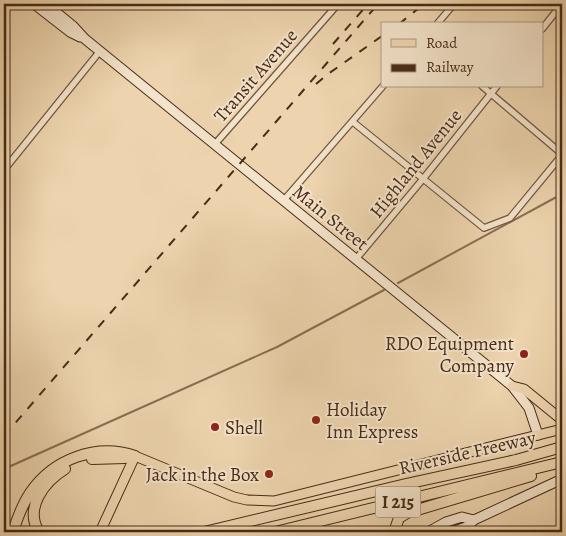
<svg xmlns="http://www.w3.org/2000/svg" width="566" height="536" viewBox="0 0 566 536" font-family="Alegreya,serif">
<style>
.lines{fill:none;stroke-linecap:round;stroke-linejoin:round}
.stream{stroke:#896e53;stroke-width:2}
.street-casing{stroke:#70553e;stroke-width:8}
.secondary-casing{stroke:#472b18;stroke-width:11}
.primary-casing{stroke:#472b18;stroke-width:11}
.highway-casing{stroke:#472b18;stroke-width:12}
.street{stroke:#f3e3ca;stroke-width:5.5}
.secondary{stroke:#f3e3ca;stroke-width:9}
.primary{stroke:#edd4ae;stroke-width:9}
.highway{stroke:#edd4ae;stroke-width:10}
.rail{stroke:#472b18;stroke-width:2;stroke-dasharray:9 9;stroke-linecap:butt}
.poi-dot{fill:#8f2418;stroke:#f3e3ca;stroke-width:2}
.labels{text-anchor:middle;stroke-width:4;stroke-linejoin:round;paint-order:stroke}
.shield{fill:#f3e3ca;stroke:#7b624d;stroke-width:1}
.shield-label{font-size:18px;font-weight:bold;fill:#472b18}
.street-label{font-size:19px;fill:#472b18;stroke:#f3e3ca}
.poi-label{font-size:19px;fill:#472b18;stroke:#f3e3ca;text-anchor:end}
</style>
<rect width="100%" height="100%" fill="#edd4ae"/>
<filter id="stains"><feTurbulence type="fractalNoise" baseFrequency=".004" numOctaves="4"/><feColorMatrix values="0 0 0 0 .2 0 0 0 0 .09 0 0 0 0 .02 0 0 0 .5 -.17"/></filter>
<radialGradient id="worn" r=".72"><stop offset=".6" stop-color="#630" stop-opacity="0"/><stop offset="1" stop-color="#630" stop-opacity=".3"/></radialGradient>
<g class="lines">
<!-- stream -->
<path class="stream" d="M398 283 562 194
M4 469 277 347 384 290"/>
<!-- street casing -->
<g class="street-casing">
<path id="street" d="M437 24 454 4
M542 29 562 4
M482 86 562 154
M353 122 484 228 510 218 562 155
M215 144 338 4
M4 170 100 51
M284 200 383 86
M356 259 423 179 497 86"/>
</g>
<!-- secondary casing -->
<g class="secondary-casing">
<path id="secondary" d="M34 4 70 32 80 37
M46 4 73 26 85 39 512 386 529 408 538 435
M554 4 562 10
M428 532 446 522 462 517 474 520
M452 532 466 527 474 520 562 479"/>
</g>
<!-- primary casing -->
<g class="primary-casing">
<path id="primary" d="M512 386 524 389 562 420
M100 532 135 456 234 497 247 500 274 501 562 429"/>
</g>
<!-- highway casing -->
<g class="highway-casing">
<path id="highway" d="M92 459 125 458
M13 532C17 519 22 505 30 493 53 459 96 443 135 456
M39 532C24 508 44 482 65 469
M170 532H196
M204 532 406 484 516 460 562 447
M275 532 562 462
M394 532 399 518 407 513 531 476"/>
</g>
<!-- street -->
<use href="#street" class="street"/>
<!-- secondary -->
<use href="#secondary" class="secondary"/>
<!-- primary -->
<use href="#primary" class="primary"/>
<!-- highway -->
<use href="#highway" class="highway"/>
<!-- rail -->
<path class="rail" d="M399 24 424 4
M333 44 368 4
M316 84 328 74 382 36
M4 436 378 4"/>
</g>
<!-- markers -->
<g class="poi-dot">
<circle cx="524" cy="354" r="5"/>
<circle cx="316" cy="420" r="5"/>
<circle cx="215" cy="427" r="5"/>
<circle cx="269" cy="474" r="5"/>
</g>
<g class="labels">
<!-- shield labels -->
<rect class="shield" x="375.5" y="486.5" width="45" height="31" rx="4"/>
<g class="shield-label">
<text x="398" y="508">I 215</text>
</g>
<!-- street labels -->
<g class="street-label">
<text transform="translate(255 75) rotate(-49)" y="7">Transit Avenue</text>
<text transform="translate(415 163) rotate(-51)" y="7">Highland Avenue</text>
<text transform="translate(331 217) rotate(39)" y="7">Main Street</text>
<text transform="translate(467 452) rotate(-13)" y="7">Riverside Freeway</text>
</g>
<!-- poi labels -->
<g class="poi-label">
<text x="514" y="350">RDO Equipment<tspan x="514" dy="22">Company</tspan></text>
<text x="326" y="416" text-anchor="start">Holiday<tspan x="326" dy="22">Inn Express</tspan></text>
<text x="225" y="434" text-anchor="start">Shell</text>
<text x="259" y="481">Jack in the Box</text>
</g>
</g>
<!-- margin -->
<rect width="566" height="536" fill="none" stroke="#edd4ae" stroke-width="20"/>
<rect x="5" y="5" width="556" height="526" fill="none" stroke="#472b18" stroke-width="2.5"/>
<rect x="10" y="10" width="546" height="516" fill="none" stroke="#472b18"/>
<!-- legend -->
<rect x="381" y="22" width="162" height="65" fill="#f3e3ca" stroke="#ae9983"/>
<rect x="391" y="39" width="25" height="8" fill="#edd4ae" stroke="#ae9983"/>
<text x="426" y="48" font-size="15" fill="#472b18">Road</text>
<rect x="391" y="64" width="25" height="8" fill="#472b18" stroke="#ae9983"/>
<text x="426" y="72" font-size="15" fill="#472b18">Railway</text>
<rect width="100%" height="100%" filter="url(#stains)"/>
<rect width="100%" height="100%" fill="url(#worn)"/>
</svg>
